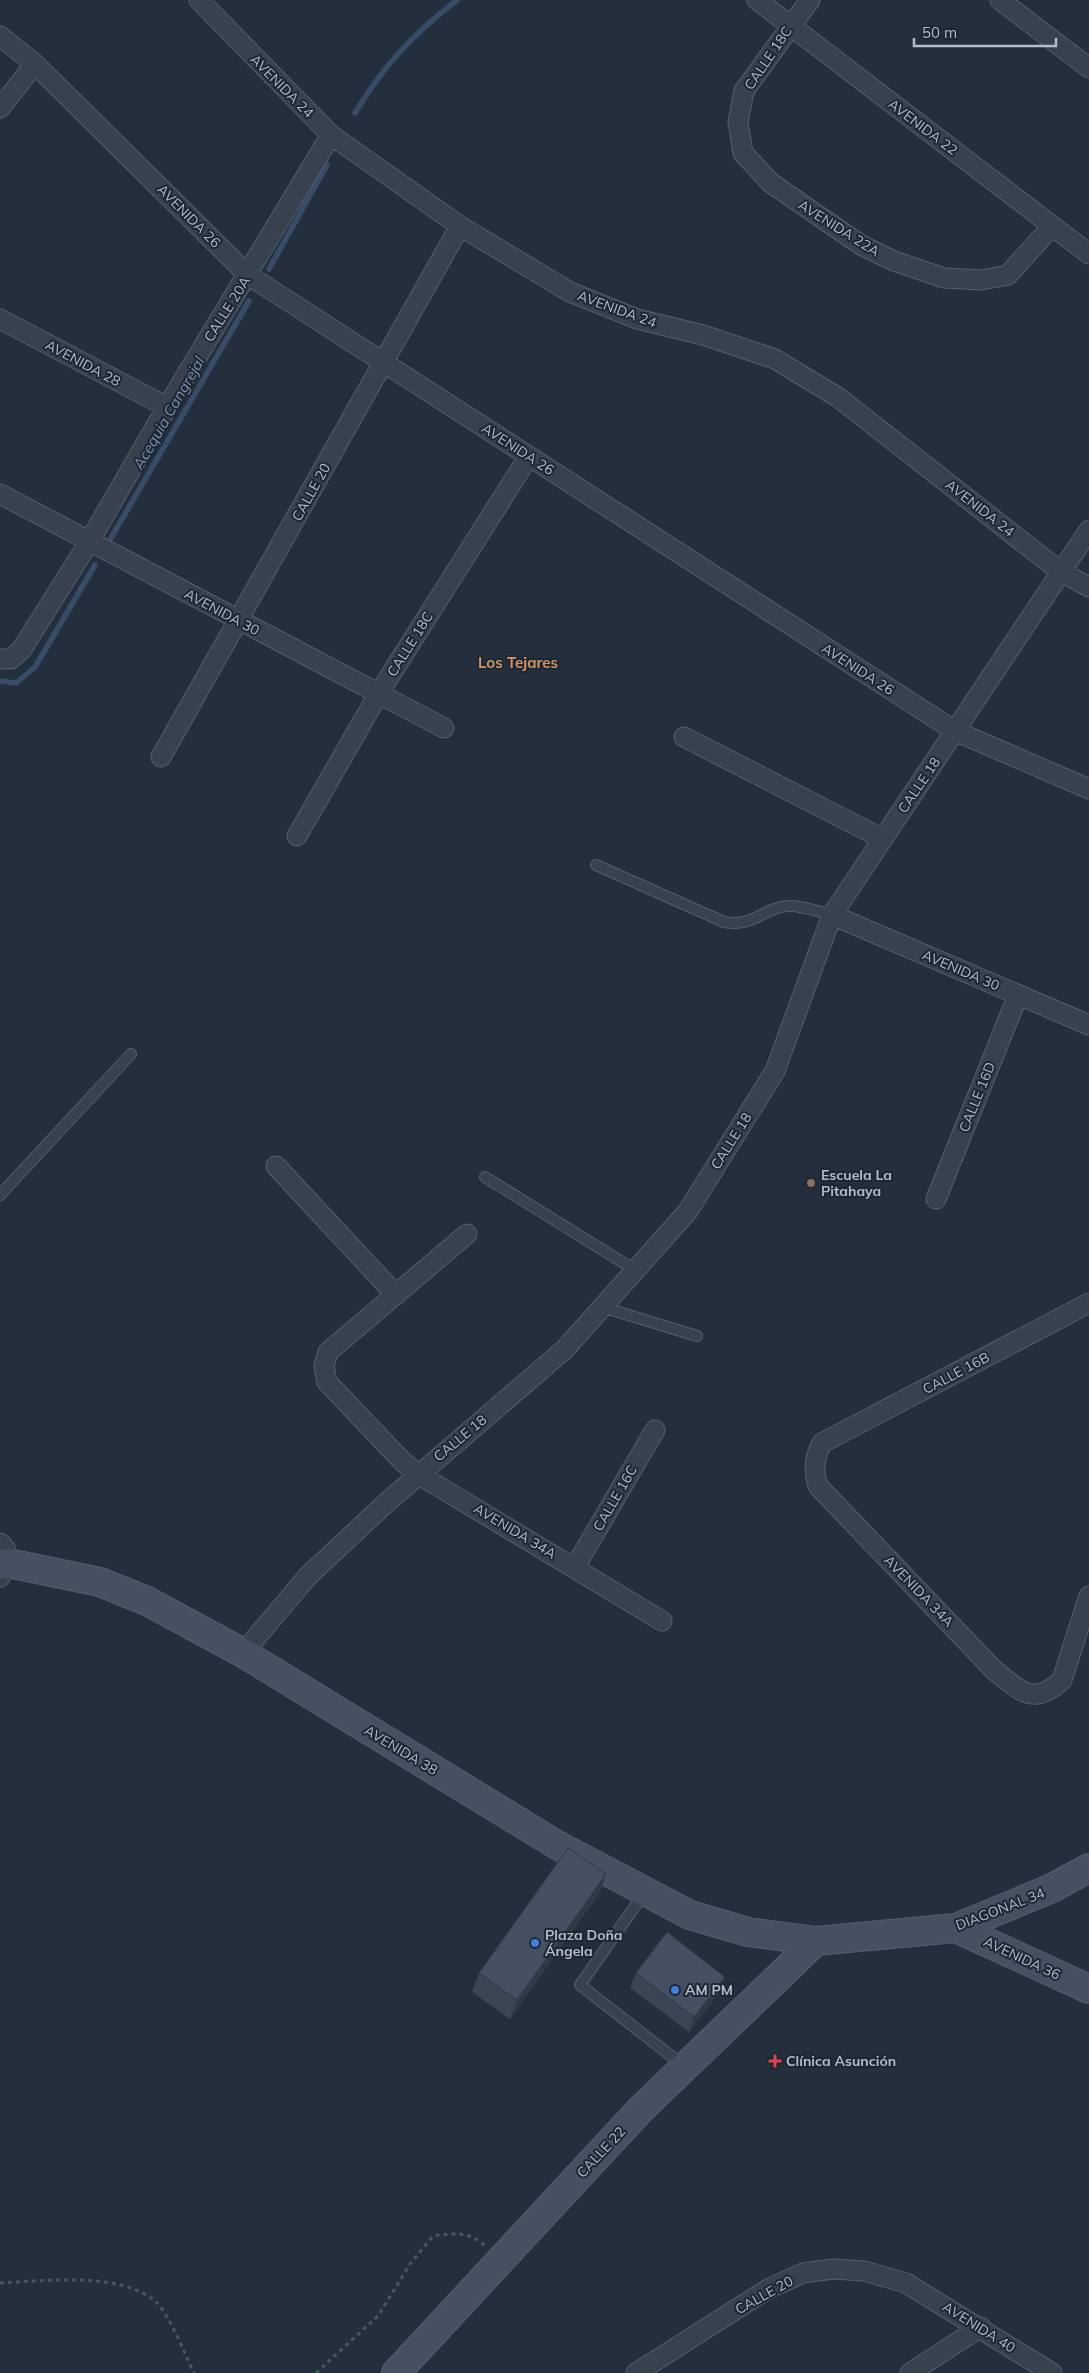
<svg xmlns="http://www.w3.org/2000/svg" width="1089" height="2373" viewBox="0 0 1089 2373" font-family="Mulish,sans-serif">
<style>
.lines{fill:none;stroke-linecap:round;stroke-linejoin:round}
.stream{stroke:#394c67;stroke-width:5.5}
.lane-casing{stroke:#565f6c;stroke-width:12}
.street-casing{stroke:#565f6c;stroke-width:21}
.secondary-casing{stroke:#565f6c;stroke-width:30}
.path{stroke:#44595c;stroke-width:3;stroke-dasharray:4 4;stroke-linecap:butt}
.lane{stroke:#38414e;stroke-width:10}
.street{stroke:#38414e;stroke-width:19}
.secondary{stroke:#465061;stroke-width:28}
.wall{fill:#3b4654}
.shaded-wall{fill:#303945}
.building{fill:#455162;stroke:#303945}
.education-dot{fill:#8d6e63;stroke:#1d2633;stroke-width:2}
.shop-dot{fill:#3f7fe0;stroke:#1d2633;stroke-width:2}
.health-dot{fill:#e0444e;stroke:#1d2633;stroke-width:2}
.labels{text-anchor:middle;stroke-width:4;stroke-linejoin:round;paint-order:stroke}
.street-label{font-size:14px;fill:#b4bcc9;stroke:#1d2633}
.poi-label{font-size:14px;font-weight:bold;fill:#b4bcc9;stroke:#1d2633;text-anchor:start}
.water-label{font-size:15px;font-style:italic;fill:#7c92b1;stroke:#1d2633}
.neighbourhood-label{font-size:15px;font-weight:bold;fill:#d59563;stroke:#1d2633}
</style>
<rect width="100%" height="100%" fill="#242f3e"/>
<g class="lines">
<!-- stream -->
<path class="stream" d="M355 113C384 65 413 34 457 0
M269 269 327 165
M111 538 249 301
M0 681 16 683 35 667 95 565"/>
<!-- lane casing -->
<g class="lane-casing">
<path id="lane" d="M596 865 724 922C754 928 765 906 790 906 804 906 819 912 832 915
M485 1177 635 1270
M0 1195 131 1054
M602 1307 697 1336
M645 1892 580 1985 684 2066"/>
</g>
<!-- street casing -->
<g class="street-casing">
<path id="street" d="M199 0 331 135 460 226 570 292 637 319 703 335 775 359 839 398 1061 572 1089 587
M757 0 1089 254
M810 0 744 91 738 122 743 153 771 183 861 245 894 261 944 278 981 280 1008 275 1052 226
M1000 0 1089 68
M0 36 35 64 248 275 955 731 1089 789
M0 108 35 64
M0 319 167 407
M0 494 444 728
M0 659H11L22 649 89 542 167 407 331 135
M684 737 883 839
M161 757 460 226
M297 836 379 693 529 456
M832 915 1089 1025
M276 1166 396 1295
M936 1199 1018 995
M467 1234 328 1352 324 1366 327 1382 403 1462 418 1474 662 1621
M1089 1303 822 1443C814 1458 813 1471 818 1486L994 1670C1020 1691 1033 1707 1062 1680L1089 1596
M0 1543 5 1548 8 1563 0 1577
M575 1567 655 1430
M243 1653 308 1576 385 1504 565 1349 688 1211 775 1071 832 915 1089 530
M636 2373 768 2289 803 2273 833 2269 864 2271 906 2283 1052 2373
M910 2373 981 2327"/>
</g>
<!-- secondary casing -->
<g class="secondary-casing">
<path id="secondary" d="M0 1564 8 1563 100 1582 147 1601 243 1653 557 1845 690 1915 748 1932 816 1941 956 1928 1052 1888 1089 1868
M956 1928 1089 1989
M396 2373 641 2109 816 1941"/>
</g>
<!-- path -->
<path class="path" d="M0 2283C43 2281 122 2271 156 2302 170 2315 185 2355 194 2373
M316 2373 378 2316 410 2264 433 2236C453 2233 470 2231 485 2246"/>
<!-- lane -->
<use href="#lane" class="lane"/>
<!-- street -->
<use href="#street" class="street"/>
<!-- secondary -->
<use href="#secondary" class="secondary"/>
</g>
<!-- wall -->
<path class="wall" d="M606 1874 599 1894 510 2019 472 1992 479 1973Z
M636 1973 720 1992 689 2032 630 1988Z"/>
<!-- shaded-wall -->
<path class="shaded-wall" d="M606 1874 599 1894 510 2019 517 2000Z
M725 1977 720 1992 689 2032 694 2017Z"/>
<!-- building -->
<path class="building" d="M568 1848 606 1874 517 2000 479 1973Z
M667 1932 725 1977 694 2017 636 1973Z"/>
<!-- markers -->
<circle class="education-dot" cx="811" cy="1183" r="5"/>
<g class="shop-dot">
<circle cx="535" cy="1943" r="5"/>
<circle cx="675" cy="1990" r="5"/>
</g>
<path class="health-dot" d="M772.5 2053.5h5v5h5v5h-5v5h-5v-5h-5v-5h5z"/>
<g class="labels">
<!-- street labels -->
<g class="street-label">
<text transform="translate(768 58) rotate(-56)" y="5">CALLE 18C</text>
<text transform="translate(282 86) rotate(45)" y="5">AVENIDA 24</text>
<text transform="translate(923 127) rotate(37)" y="5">AVENIDA 22</text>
<text transform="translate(189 216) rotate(45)" y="5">AVENIDA 26</text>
<text transform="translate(839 228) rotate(32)" y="5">AVENIDA 22A</text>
<text transform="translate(227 309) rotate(-58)" y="5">CALLE 20A</text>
<text transform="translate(617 309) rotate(20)" y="5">AVENIDA 24</text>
<text transform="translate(83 363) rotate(28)" y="5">AVENIDA 28</text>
<text transform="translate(518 449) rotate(33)" y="5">AVENIDA 26</text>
<text transform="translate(311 492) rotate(-61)" y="5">CALLE 20</text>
<text transform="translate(980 508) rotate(38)" y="5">AVENIDA 24</text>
<text transform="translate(222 612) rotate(28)" y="5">AVENIDA 30</text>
<text transform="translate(410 644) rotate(-58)" y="5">CALLE 18C</text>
<text transform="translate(858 669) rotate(33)" y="5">AVENIDA 26</text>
<text transform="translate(919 785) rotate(-56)" y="5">CALLE 18</text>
<text transform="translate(961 970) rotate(23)" y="5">AVENIDA 30</text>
<text transform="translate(977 1097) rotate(-68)" y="5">CALLE 16D</text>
<text transform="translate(731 1141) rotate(-58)" y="5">CALLE 18</text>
<text transform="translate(956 1373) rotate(-28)" y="5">CALLE 16B</text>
<text transform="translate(460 1438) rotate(-40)" y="5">CALLE 18</text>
<text transform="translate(615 1498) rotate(-60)" y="5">CALLE 16C</text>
<text transform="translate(515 1531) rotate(31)" y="5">AVENIDA 34A</text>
<text transform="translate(919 1591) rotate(46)" y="5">AVENIDA 34A</text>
<text transform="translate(401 1750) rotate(31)" y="5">AVENIDA 38</text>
<text transform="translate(1000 1909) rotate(-21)" y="5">DIAGONAL 34</text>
<text transform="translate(1022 1958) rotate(25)" y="5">AVENIDA 36</text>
<text transform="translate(601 2152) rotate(-47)" y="5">CALLE 22</text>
<text transform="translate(764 2295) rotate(-29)" y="5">CALLE 20</text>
<text transform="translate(979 2327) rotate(32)" y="5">AVENIDA 40</text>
</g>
<!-- poi labels -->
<g class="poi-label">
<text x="821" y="1180">Escuela La<tspan x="821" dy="16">Pitahaya</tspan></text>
<text x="545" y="1940">Plaza Doña<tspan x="545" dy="16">Ángela</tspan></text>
<text x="685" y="1995">AM PM</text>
<text x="786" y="2066">Clínica Asunción</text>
</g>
<!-- water labels -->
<g class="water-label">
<text transform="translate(169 413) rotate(-60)" y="5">Acequia Cangrejal</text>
</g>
<!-- neighbourhood labels -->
<g class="neighbourhood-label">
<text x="518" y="668">Los Tejares</text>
</g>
</g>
<!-- scale -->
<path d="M914 38v8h142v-8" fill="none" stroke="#b4bcc9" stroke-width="2.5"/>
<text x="922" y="38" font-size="15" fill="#b4bcc9" stroke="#1d2633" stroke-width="4" paint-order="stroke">50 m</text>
</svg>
